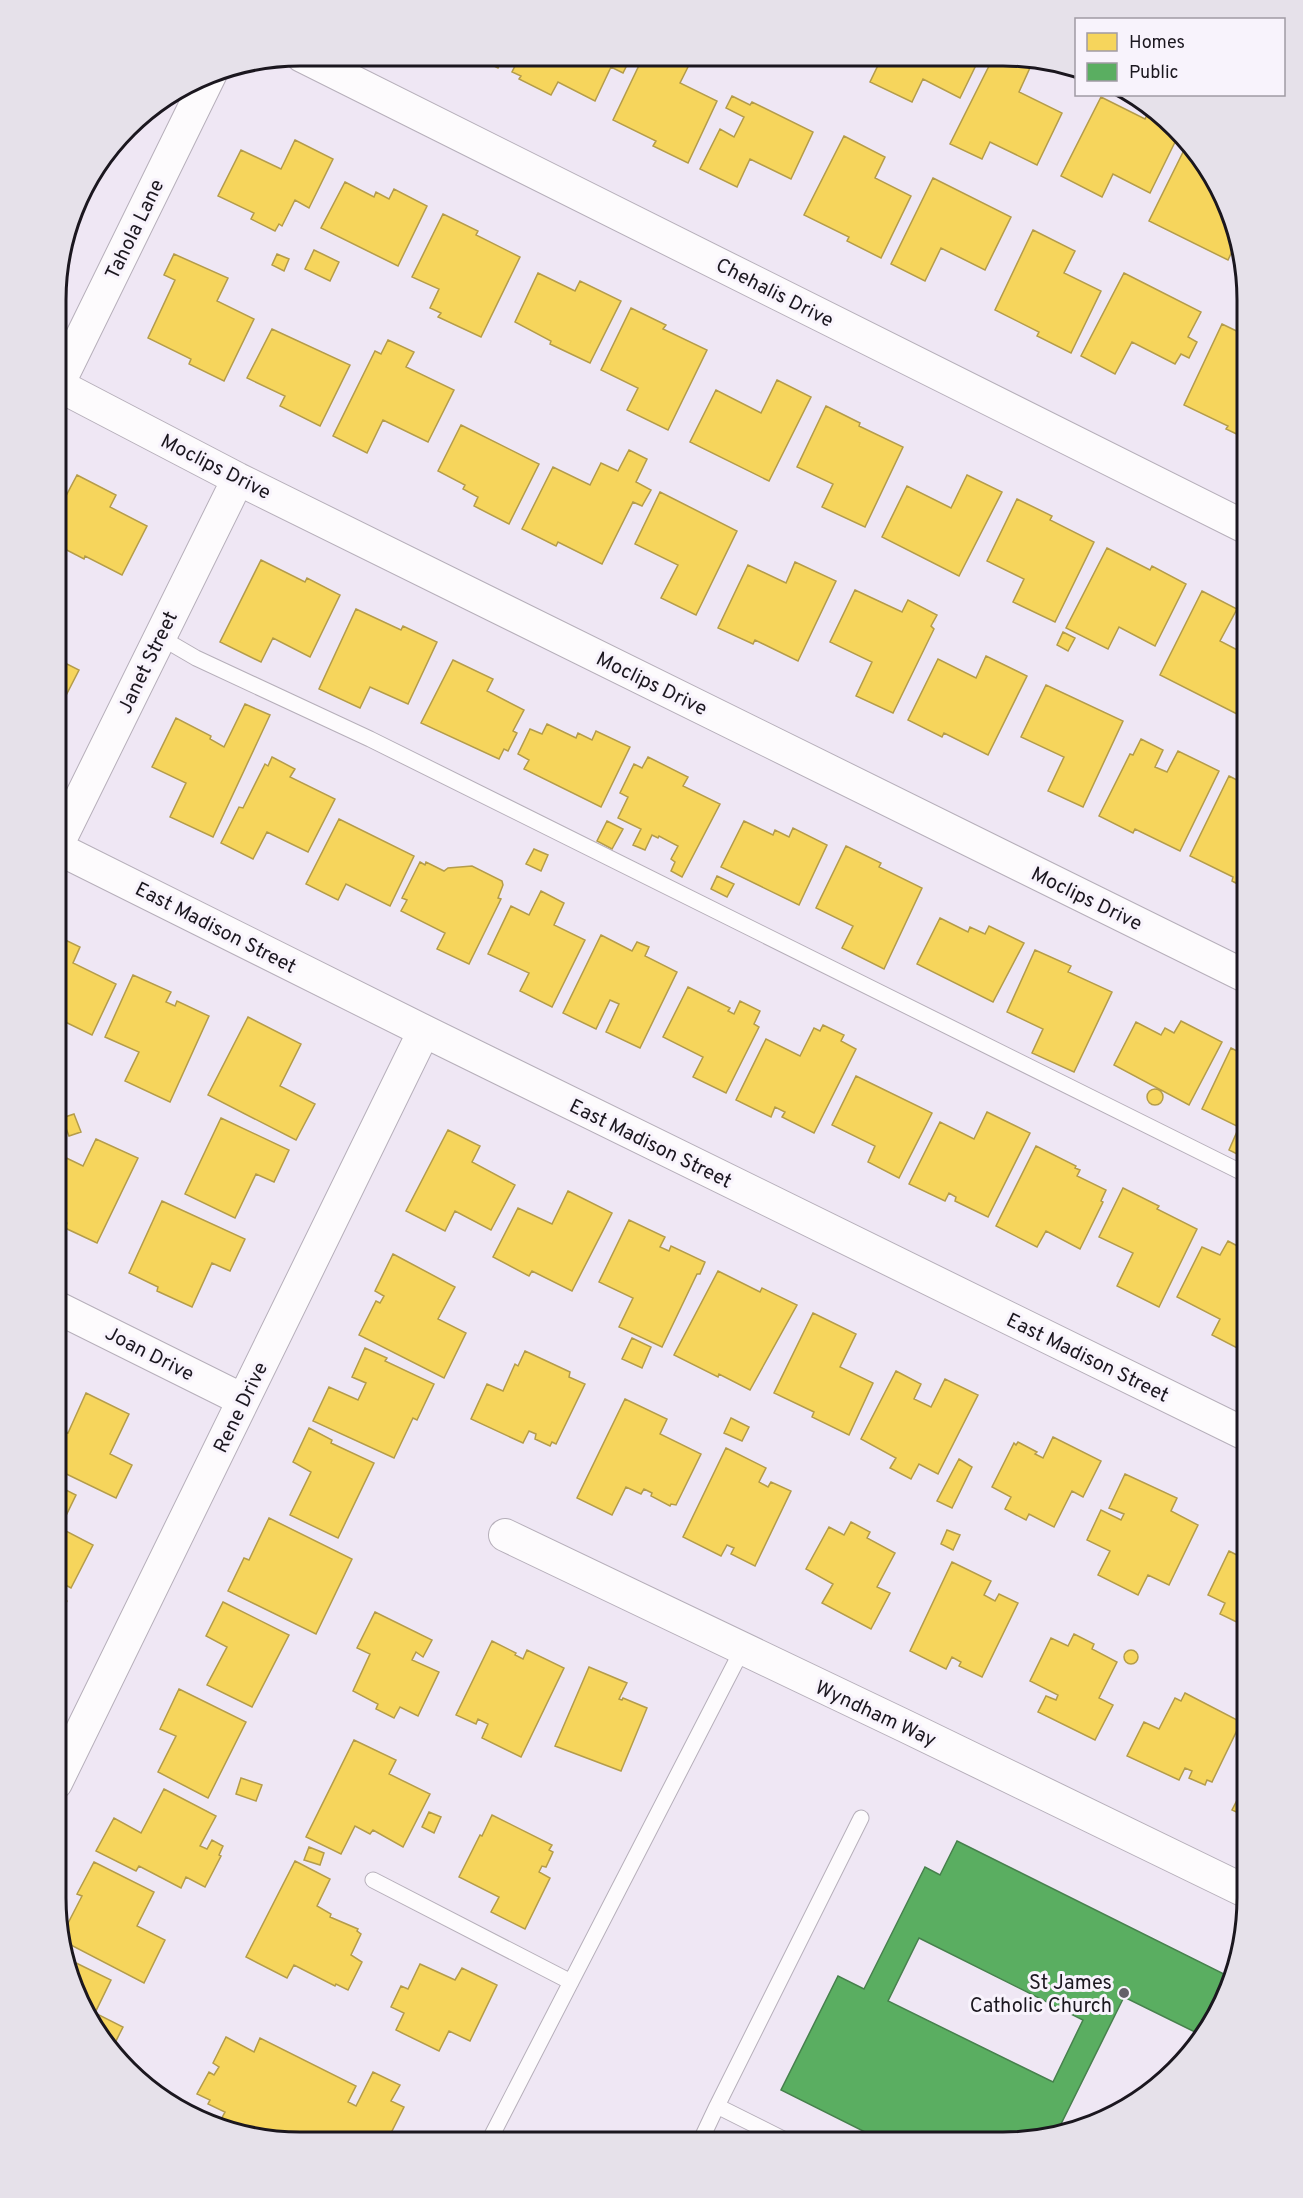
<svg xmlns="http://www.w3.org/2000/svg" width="1303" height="2198" viewBox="0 0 1303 2198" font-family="Overpass,sans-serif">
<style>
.homes{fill:#f6d55c;stroke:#b49c4a;stroke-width:1.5}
.public{fill:#5aae61;stroke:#47814d;stroke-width:1.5;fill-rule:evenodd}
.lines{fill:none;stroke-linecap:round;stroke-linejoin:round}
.service-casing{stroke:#b6afba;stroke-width:17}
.minor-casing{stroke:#b6afba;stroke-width:34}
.service{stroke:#fdfbfd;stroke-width:15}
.minor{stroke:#fdfbfd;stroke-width:32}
.poi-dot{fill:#65606a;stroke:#f8f3fc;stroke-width:2}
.labels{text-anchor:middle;stroke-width:6;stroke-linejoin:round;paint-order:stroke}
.street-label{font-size:20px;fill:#1b171f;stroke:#f8f3fc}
.poi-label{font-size:20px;fill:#1b171f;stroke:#f8f3fc;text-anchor:end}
.rim{fill:none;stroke:#1b171f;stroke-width:3}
</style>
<rect width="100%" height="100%" fill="#efe7f4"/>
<!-- homes -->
<path class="homes" d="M474 56H504L498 68Z
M520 56H624L630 59 623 73 611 67 595 101 558 82 551 95 519 79 521 76 512 72Z
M643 57H681L691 61 680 83 717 101 688 163 653 146 656 141 613 120Z
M882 57H980L960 98 923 79 912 102 870 82Z
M993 58H1031L1034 59 1019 92 1062 113 1037 165 990 142 982 159 950 144Z
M732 96 750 105 752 102 813 132 791 179 750 159 737 187 700 169 720 129 734 137 744 117 726 108Z
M1101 97 1145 119 1147 115 1173 128 1179 134 1150 193 1113 174 1102 197 1061 176Z
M844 136 885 157 875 178 911 196 881 258 847 241 849 237 804 215Z
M295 140 333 159 309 208 295 200 282 226 279 224 275 231 251 219 254 213 218 196 241 150 281 169Z
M1188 142 1197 152 1213 179 1209 186 1220 192 1229 207 1236 243 1228 260 1149 221Z
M933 178 1011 217 985 270 941 248 925 281 891 264Z
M345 182 374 197 376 192 389 199 394 189 427 206 398 266 321 228Z
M443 214 478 231 476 235 520 257 481 337 438 317 441 313 430 308 439 289 412 277Z
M1033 230 1075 251 1064 273 1101 291 1071 353 1037 336 1039 332 995 310Z
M314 250 339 262 330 281 305 269Z
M174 254 228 278 217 301 254 319 224 381 189 364 191 359 148 338 175 280 164 275Z
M277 254 289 259 284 271 272 265Z
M538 273 575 291 580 281 621 301 590 363 550 344 551 341 515 322Z
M1124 273 1201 312 1188 337 1197 342 1189 358 1181 354 1175 364 1132 342 1115 374 1081 356Z
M631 308 666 325 663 329 707 350 668 430 627 410 638 388 601 370Z
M1222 324 1247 336V439L1226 429 1228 426 1184 405Z
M272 329 350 365 320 426 280 406 285 396 247 378Z
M388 340 414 352 406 367 454 390 428 442 383 420 367 453 333 436 375 351 381 354Z
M777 380 811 397 769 481 690 442 716 390 761 413Z
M826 406 860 423 859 426 903 447 865 527 822 507 833 484 797 467Z
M461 425 539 464 509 524 474 506 478 497 463 489 465 485 438 471Z
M629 450 647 459 636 482 651 490 642 506 633 502 602 564 558 542 556 546 522 529 553 467 590 485 601 463 618 471Z
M77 475 116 495 110 507 147 526 122 575 85 556 84 559 57 545V513Z
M967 475 1002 492 959 576 882 537 907 486 951 508Z
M660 492 737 531 696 615 661 598 678 565 635 544Z
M1017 499 1052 516 1050 520 1094 542 1055 622 1013 602 1024 579 987 561Z
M1107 548 1150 570 1152 566 1186 584 1155 646 1119 627 1108 649 1066 628Z
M261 560 305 582 307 578 340 595 310 657 273 638 261 662 220 642Z
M795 562 836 581 798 661 755 640 753 644 718 628 748 565 786 583Z
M855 590 902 612 908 600 937 615 931 626 934 629 893 713 856 696 872 662 830 642Z
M1202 591 1237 609 1220 641 1247 655V713L1242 711 1239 715 1160 675Z
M356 609 401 630 403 626 437 642 408 704 370 687 360 708 319 689Z
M1063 632 1075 638 1068 651 1057 645Z
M986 656 1027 676 988 755 944 733 942 737 908 720 938 659 976 678Z
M57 659 79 670 57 713Z
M453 660 493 679 487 691 524 710 513 731 517 733 508 751 504 749 499 759 421 723Z
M1046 685 1123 721 1083 807 1048 791 1064 757 1021 737Z
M245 704 270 715 213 837 170 817 186 783 152 767 176 718 211 736 210 739 224 747Z
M547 724 576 738 578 733 592 740 596 731 630 747 601 807 524 769 529 760 518 754 530 729 542 734Z
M1141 739 1163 750 1155 767 1167 772 1178 751 1219 771 1180 851 1135 829 1133 833 1099 816 1130 754 1133 755Z
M272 757 295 769 290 777 335 799 308 852 267 832 253 859 221 843 239 807 243 808 265 764 268 766Z
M648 757 688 777 683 786 720 804 682 877 671 871 675 862 671 859 678 846 659 836 658 838 652 835 645 850 633 845 641 829 618 818 628 797 620 793 634 764 642 768Z
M1229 776 1247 785V889L1232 881 1233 877 1190 856Z
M339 819 414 856 390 906 346 884 338 900 306 884Z
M607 821 623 829 612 849 597 841Z
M744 821 773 835 775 830 789 837 793 828 827 845 799 905 721 867Z
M846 846 881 863 879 867 922 888 884 969 842 948 853 926 816 908Z
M534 849 548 855 541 871 526 864Z
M420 862 425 865 426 862 444 871 448 868 472 866 502 881 503 885 498 898 501 899 469 964 437 949 445 933 401 911 407 900 402 898Z
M717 876 734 884 727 897 711 889Z
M541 891 564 903 554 925 585 940 552 1007 520 991 529 973 488 954 511 906 529 915Z
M940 918 968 932 970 927 985 934 989 926 1024 943 993 1002 917 964Z
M601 935 632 951 637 942 649 947 645 956 677 972 640 1048 606 1032 619 1004 610 1000 596 1029 563 1013Z
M57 936 80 947 73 963 116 984 92 1035 57 1018Z
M1035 950 1071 966 1068 972 1112 992 1074 1072 1032 1053 1043 1029 1007 1012Z
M133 975 171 992 166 1002 175 1006 177 1001 209 1016 170 1102 125 1081 139 1052 105 1037Z
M688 987 730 1008 728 1011 734 1014 740 1001 760 1011 754 1024 759 1027 726 1093 693 1077 703 1057 663 1037Z
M248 1017 301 1044 280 1086 315 1104 296 1140 208 1095Z
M1181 1021 1222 1042 1189 1105 1114 1065 1136 1022 1161 1035 1165 1028 1174 1033Z
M823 1025 844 1035 841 1041 856 1049 814 1133 782 1117 785 1112 775 1107 771 1117 736 1100 766 1039 800 1056 814 1028 820 1031Z
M1231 1048 1247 1056V1159L1229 1150 1239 1127 1202 1109Z
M856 1076 932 1113 899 1178 868 1162 875 1146 832 1125Z
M1147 1097a8 8 0 1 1 16 0a8 8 0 1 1-16 0Z
M987 1112 1030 1133 988 1217 955 1201 956 1197 949 1193 945 1201 909 1184 940 1122 974 1139Z
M74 1114 81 1132 69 1136 62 1118Z
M221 1118 289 1150 274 1182 256 1174 235 1218 185 1194Z
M448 1130 480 1146 472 1162 515 1185 491 1230 455 1211 445 1231 406 1211Z
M96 1139 138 1158 97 1243 65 1228 67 1223 59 1219 56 1223V1153L83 1166Z
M1036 1146 1076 1166 1075 1168 1080 1170 1077 1176 1106 1190 1101 1201 1103 1202 1080 1249 1046 1231 1037 1247 996 1226Z
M1123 1188 1159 1206 1157 1209 1197 1229 1159 1307 1117 1286 1133 1253 1099 1237Z
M568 1191 612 1213 572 1291 532 1271 529 1276 493 1257 518 1208 552 1224Z
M162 1201 245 1239 230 1271 212 1263 192 1307 157 1291 158 1287 129 1273Z
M629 1220 665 1237 660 1247 669 1251 671 1246 705 1262 700 1274H697L662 1347 619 1327 633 1298 599 1282Z
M1228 1241 1247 1251V1348L1245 1352 1212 1335 1220 1319 1177 1297 1202 1247 1220 1255Z
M393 1254 455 1287 438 1319 466 1333 444 1378 359 1335 376 1301 380 1303 384 1296 375 1291Z
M718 1271 760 1292 762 1288 797 1305 750 1390 719 1374 718 1377 674 1355Z
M813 1313 856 1334 840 1367 873 1383 849 1435 812 1417 814 1412 774 1393Z
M632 1338 651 1347 642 1368 622 1359Z
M365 1348 387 1358 385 1361 434 1384 417 1420 413 1418 394 1458 313 1421 329 1387 358 1400 366 1383 352 1377Z
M525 1351 570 1372 569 1377 585 1384 556 1444 552 1442 550 1446 535 1439 536 1434 529 1431 523 1443 471 1419 487 1384 503 1391 515 1364 518 1366Z
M896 1371 921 1384 914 1399 931 1407 945 1379 978 1395 938 1474 919 1464 911 1479 890 1468 896 1458 861 1439Z
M86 1393 129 1414 110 1454 132 1465 116 1498 56 1469V1452L66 1432 68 1433Z
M625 1399 667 1419 660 1434 701 1454 676 1505 671 1504 670 1506 651 1496 652 1493 644 1489 641 1494 626 1487 612 1515 577 1498Z
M731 1418 749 1427 742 1441 724 1433Z
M309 1428 332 1440 331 1443 374 1463 338 1538 290 1515 311 1472 293 1462Z
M1053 1437 1101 1461 1083 1497 1072 1491 1054 1527 1029 1514 1026 1520 1005 1509 1011 1497 992 1487 1014 1443 1016 1445 1018 1442 1037 1452 1035 1454 1043 1458Z
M726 1448 766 1468 759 1482 768 1487 771 1482 791 1491 755 1566 731 1554 734 1548 727 1545 721 1556 683 1537Z
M959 1459 972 1467 952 1508 937 1501Z
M1125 1474 1177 1498 1171 1511 1198 1525 1169 1585 1148 1575 1138 1595 1098 1575 1110 1551 1087 1540 1101 1510 1121 1520 1124 1514 1109 1508Z
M56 1485 76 1495 60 1528 93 1545 71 1588 56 1580Z
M269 1518 352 1559 316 1634 228 1591 244 1558 249 1560Z
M851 1522 870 1532 867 1538 895 1553 877 1587 890 1593 871 1629 822 1603 833 1584 806 1569 829 1527 844 1535Z
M947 1530 960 1535 953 1550 941 1544Z
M1229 1551 1247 1560V1627L1220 1614 1225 1603 1208 1595Z
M952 1562 991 1581 984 1595 995 1601 999 1594 1018 1603 982 1677 959 1666 961 1662 952 1657 946 1669 910 1651Z
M56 1595 67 1601 56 1623Z
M223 1602 289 1635 252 1707 207 1685 227 1647 206 1636Z
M375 1612 432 1640 423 1657 416 1652 412 1660 439 1672 418 1716 400 1707 394 1718 376 1709 378 1704 353 1691 370 1654 357 1648Z
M1074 1634 1094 1644 1092 1649 1117 1662 1099 1698 1113 1705 1095 1740 1038 1712 1046 1696 1056 1700 1058 1695 1030 1681 1051 1638 1068 1646Z
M492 1641 516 1653 515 1655 523 1659 527 1650 564 1668 521 1757 482 1738 488 1724 478 1719 476 1724 456 1715Z
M1124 1657a7 7 0 1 1 14 0a7 7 0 1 1-14 0Z
M589 1667 627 1683 619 1699 622 1700 623 1698 647 1708 621 1771 555 1746Z
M179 1689 246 1722 208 1798 158 1772 176 1736 160 1729Z
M1185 1693 1241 1722 1212 1782 1207 1780 1205 1785 1189 1778 1192 1771 1185 1768 1179 1780 1127 1756 1144 1722 1159 1729 1175 1698 1181 1701Z
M354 1740 396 1760 389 1774 430 1794 403 1847 373 1830 370 1834 355 1826 341 1854 306 1837Z
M241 1778 262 1785 256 1801 236 1794Z
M1247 1781V1817L1232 1810Z
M164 1789 216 1816 200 1846 207 1849 212 1840 223 1846 219 1855 221 1856 205 1887 186 1877 181 1888 139 1866 136 1871 96 1851 114 1818 141 1833Z
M429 1812 441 1817 434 1833 422 1827Z
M492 1815 552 1845 549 1850 553 1852 546 1867 542 1866 539 1872 550 1878 525 1929 491 1912 499 1897 459 1877 480 1835 482 1836Z
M309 1847 324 1853 320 1865 304 1860Z
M295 1861 330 1879 317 1906 331 1914 330 1917 358 1929 357 1931 361 1934 351 1955 362 1962 348 1990 336 1984 335 1986 294 1965 287 1978 246 1957Z
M94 1862 154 1892 137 1926 165 1940 144 1983 65 1942 68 1936 63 1933 82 1896 77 1894Z
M68 1959 111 1980 95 2013 123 2027 111 2051 106 2046 74 1991Z
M420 1964 455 1980 462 1968 497 1985 470 2041 449 2031 439 2051 396 2030 404 2013 391 2007 401 1986 408 1989Z
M226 2037 254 2052 260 2038 356 2086 348 2102 356 2106 373 2072 400 2085 391 2101 404 2107 387 2141 269 2140 218 2125 225 2112 208 2104 210 2100 197 2094 209 2072 214 2075 219 2067 213 2063Z"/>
<!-- public -->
<path class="public" d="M957 1841 1228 1976 1199 2034 1124 1997 1057 2132 1003 2142H885L781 2090 838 1976 864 1989 925 1867 940 1875ZM919 1938 1083 2020 1053 2082 888 2001Z"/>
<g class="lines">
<!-- service casing -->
<g class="service-casing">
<path id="service" d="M160 637 196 658 370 739 1247 1175
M373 1880 571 1982
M489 2141 742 1650
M700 2142 717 2106
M789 2142 717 2106 861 1818"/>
</g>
<!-- minor casing -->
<g class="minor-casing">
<path id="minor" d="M302 56 1247 528
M211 73 58 385 238 479 1247 977
M57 846 238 479
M57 848 424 1031 1247 1435
M56 1307 243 1400
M505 1535 905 1726 1247 1892
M56 1783 424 1031"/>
</g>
<!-- service -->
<use href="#service" class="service"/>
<!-- minor -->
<use href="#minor" class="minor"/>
</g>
<!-- markers -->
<circle class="poi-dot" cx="1124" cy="1993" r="6"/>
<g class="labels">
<!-- street labels -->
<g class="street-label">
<text transform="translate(134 229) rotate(-64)" y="7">Tahola Lane</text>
<text transform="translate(775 292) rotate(27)" y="7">Chehalis Drive</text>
<text transform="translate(216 466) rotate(27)" y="7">Moclips Drive</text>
<text transform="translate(147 662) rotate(-64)" y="7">Janet Street</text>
<text transform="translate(652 683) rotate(26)" y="7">Moclips Drive</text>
<text transform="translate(1087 898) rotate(26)" y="7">Moclips Drive</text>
<text transform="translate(216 927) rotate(27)" y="7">East Madison Street</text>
<text transform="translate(651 1143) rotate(26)" y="7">East Madison Street</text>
<text transform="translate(150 1353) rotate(27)" y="7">Joan Drive</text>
<text transform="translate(1088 1357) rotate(26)" y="7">East Madison Street</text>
<text transform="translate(240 1407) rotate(-64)" y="7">Rene Drive</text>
<text transform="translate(876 1713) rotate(25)" y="7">Wyndham Way</text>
</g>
<!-- poi labels -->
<g class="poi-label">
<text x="1112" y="1989">St James<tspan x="1112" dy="23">Catholic Church</tspan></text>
</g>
</g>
<!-- crop -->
<path d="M0 0H1303V2198H0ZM300 66H1003A234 234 0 0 1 1237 300V1898A234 234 0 0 1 1003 2132H300A234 234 0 0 1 66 1898V300A234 234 0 0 1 300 66Z" fill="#e6e1ea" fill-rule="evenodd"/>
<path class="rim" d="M300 66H1003A234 234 0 0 1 1237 300V1898A234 234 0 0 1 1003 2132H300A234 234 0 0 1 66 1898V300A234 234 0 0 1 300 66Z"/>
<!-- legend -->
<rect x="1075" y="18" width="210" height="78" fill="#f8f3fc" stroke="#a09ba4" stroke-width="1.5"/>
<rect x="1087" y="33" width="30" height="18" fill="#f6d55c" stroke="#a09ba4" stroke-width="1.5"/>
<text x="1129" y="48" font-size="18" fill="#1b171f">Homes</text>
<rect x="1087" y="63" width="30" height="18" fill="#5aae61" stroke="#a09ba4" stroke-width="1.5"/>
<text x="1129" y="78" font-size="18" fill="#1b171f">Public</text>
</svg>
